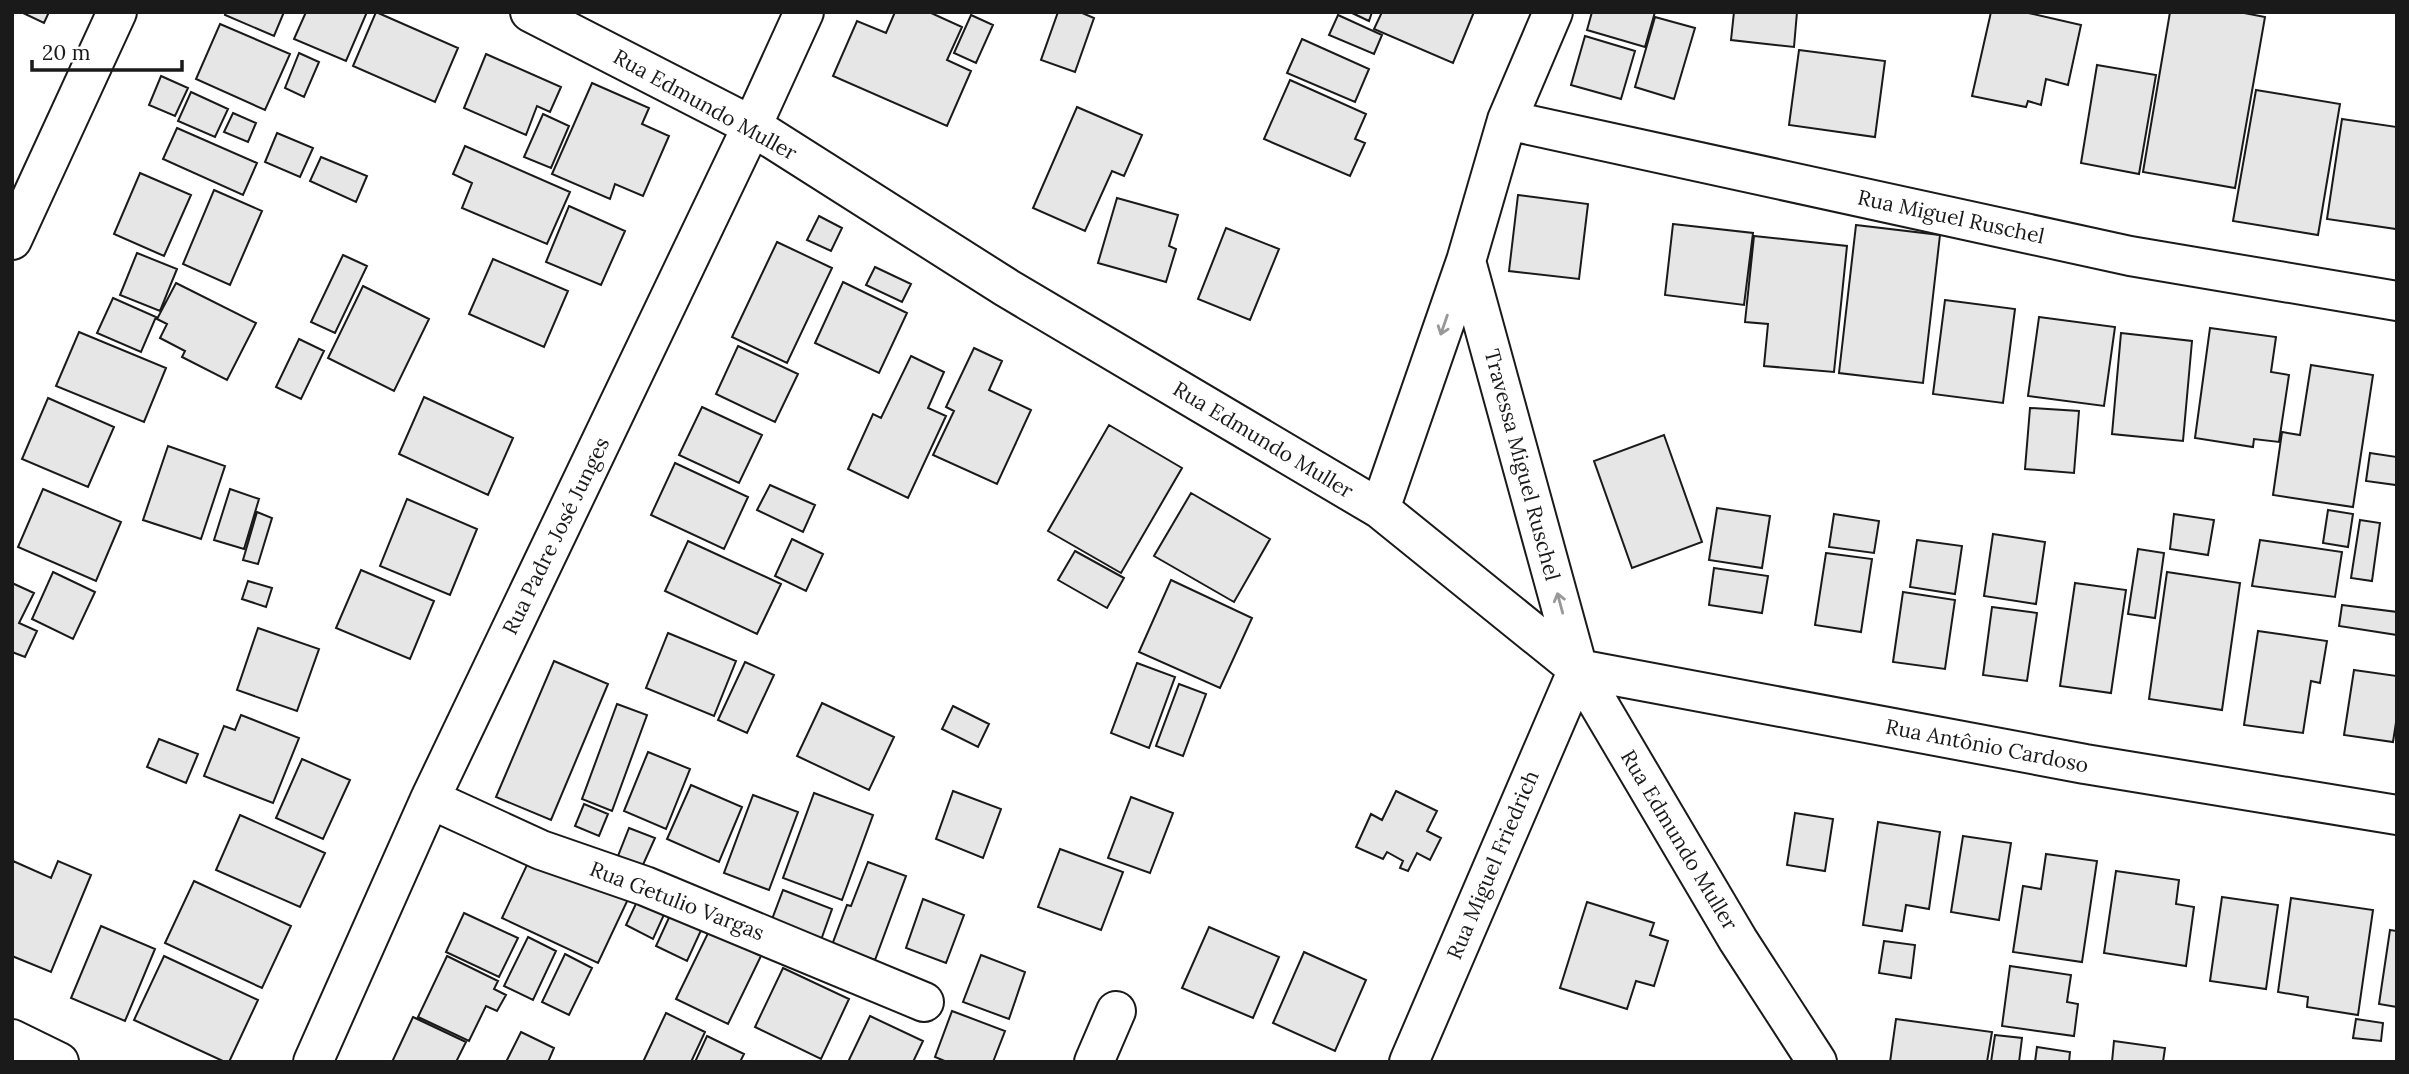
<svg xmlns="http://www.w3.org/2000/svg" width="2409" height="1074" viewBox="0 0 2409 1074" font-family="Lora,serif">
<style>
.building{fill:#e6e6e6;stroke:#1a1a1a;stroke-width:2}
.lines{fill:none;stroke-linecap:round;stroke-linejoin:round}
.minor-casing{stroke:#1a1a1a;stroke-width:42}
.minor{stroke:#fff;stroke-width:38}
.oneway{stroke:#989898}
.labels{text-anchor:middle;stroke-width:5;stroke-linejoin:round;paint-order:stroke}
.street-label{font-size:21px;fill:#1a1a1a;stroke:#fff}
</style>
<rect width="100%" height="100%" fill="#fff"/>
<!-- building -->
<path class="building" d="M21 12H49L44 23Z
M226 12H284L274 36 225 15Z
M306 12H367L346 61 294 39Z
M376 12 458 48 435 102 353 66Z
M895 12H929L962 27 947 60 971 71 947 126 833 76 857 21 886 33Z
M1058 12H1080L1094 18 1075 72 1041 60Z
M1350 12H1372L1369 21Z
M1382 12H1474L1453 63 1374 29Z
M1592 12H1655L1645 47 1587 30Z
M1734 12H1797L1794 47 1731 40Z
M1991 12H2024L2081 25 2068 85 2046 79 2041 105 2028 101 2026 107 1972 96Z
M2170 12H2239L2265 17 2235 188 2143 172Z
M971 15 993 25 976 63 954 53Z
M1338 15 1382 35 1374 54 1329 35Z
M1655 17 1695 28 1674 99 1635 87Z
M220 24 290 54 265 110 196 79Z
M1585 36 1635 51 1621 99 1571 85Z
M1302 39 1369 69 1355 102 1287 73Z
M1799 50 1885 61 1875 137 1789 125Z
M299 53 319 62 304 97 285 88Z
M486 54 561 87 550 112 537 106 526 135 464 108Z
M2097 65 2156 75 2139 174 2081 163Z
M161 76 188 88 175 116 149 105Z
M1290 80 1366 114 1355 139 1365 143 1350 176 1264 139Z
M592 83 649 108 642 124 669 136 643 196 615 184 610 199 552 174Z
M2256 90 2340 104 2318 235 2233 221Z
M191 92 228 109 215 137 178 121Z
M1077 107 1142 135 1124 176 1112 171 1085 231 1033 208Z
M233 113 256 123 248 142 224 132Z
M543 114 569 126 551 168 524 157Z
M2342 119 2397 127 2396 229 2327 219Z
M177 128 257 163 243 195 163 159Z
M277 133 313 148 300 177 265 162Z
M465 146 570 192 547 244 462 208 472 183 453 174Z
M321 157 367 176 356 202 310 181Z
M140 173 191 195 164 256 114 234Z
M214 190 262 211 230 285 183 264Z
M1518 195 1588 204 1579 279 1509 271Z
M1117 198 1178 215 1169 246 1176 249 1166 282 1098 263Z
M569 206 625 231 601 285 546 262Z
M819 216 842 228 831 251 807 240Z
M1673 224 1753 233 1744 305 1665 295Z
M1856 225 1940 235 1923 383 1839 373Z
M1226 228 1279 249 1250 320 1198 299Z
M1754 236 1847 246 1834 372 1764 366 1768 324 1745 322Z
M777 242 832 268 787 363 732 337Z
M137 253 177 269 160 311 120 295Z
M343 255 367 266 335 333 311 322Z
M493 259 568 291 544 347 469 314Z
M875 267 911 284 902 302 866 285Z
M843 282 907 313 879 373 815 343Z
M176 283 256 323 227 380 182 357 185 351 160 338 167 324 157 319Z
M363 286 429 319 394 391 328 358Z
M113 298 156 317 141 352 97 333Z
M1945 300 2015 309 2003 403 1933 394Z
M2039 317 2115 327 2104 406 2028 396Z
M2210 328 2276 337 2271 372 2289 375 2279 442 2254 439 2253 447 2195 438Z
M79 332 166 368 144 422 56 386Z
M2121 333 2192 341 2183 441 2112 434Z
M299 339 324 351 301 399 276 387Z
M738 346 798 374 775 422 716 394Z
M974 348 1002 361 989 390 1031 410 997 484 933 455 954 411 946 407Z
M911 356 944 372 928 408 946 416 908 498 848 469 873 414 881 418Z
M2311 365 2373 375 2353 507 2273 495 2282 432 2300 435Z
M424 397 513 438 488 495 399 454Z
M48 398 114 427 88 487 22 459Z
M702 407 762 435 739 483 679 455Z
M2030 408 2079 411 2074 473 2025 469Z
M1109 425 1182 468 1121 573 1048 531Z
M1664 435 1702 542 1632 568 1594 461Z
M168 446 225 466 201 539 143 520Z
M2370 453 2397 457 2396 485 2366 481Z
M675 463 748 497 724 549 651 515Z
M770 485 815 505 803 532 757 510Z
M43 489 121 522 96 581 18 547Z
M230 489 259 499 244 549 214 540Z
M1191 493 1270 539 1234 602 1154 556Z
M407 499 477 529 450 595 380 566Z
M1717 508 1770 516 1762 568 1709 560Z
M2328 510 2353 514 2348 547 2323 543Z
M257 512 272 518 258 564 243 560Z
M1834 514 1879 521 1874 553 1829 547Z
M2174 514 2214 520 2208 555 2170 549Z
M2360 520 2380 523 2372 581 2351 578Z
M1993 534 2045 542 2036 604 1984 596Z
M792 539 823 554 806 591 775 576Z
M1917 540 1962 546 1955 594 1910 587Z
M2260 540 2342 552 2335 597 2252 586Z
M688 541 781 584 757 634 665 591Z
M2138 549 2164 553 2155 618 2128 614Z
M1075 551 1124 578 1107 608 1058 580Z
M1826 553 1872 559 1861 632 1815 625Z
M1714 568 1768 576 1762 613 1709 605Z
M361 570 434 601 410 659 336 628Z
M53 572 95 592 73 639 32 619Z
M2167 572 2240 583 2222 710 2149 699Z
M1171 580 1252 618 1220 688 1139 652Z
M248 581 272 588 266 607 242 599Z
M12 583 34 593 19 623 37 631 25 657 12 652Z
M2075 583 2126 590 2111 693 2060 686Z
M1903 592 1955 600 1945 669 1893 662Z
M2342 605 2397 612V635L2339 626Z
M1992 607 2037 613 2027 681 1983 675Z
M258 628 319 649 297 711 237 690Z
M2258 631 2327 641 2320 683 2311 681 2303 733 2244 725Z
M668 633 736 661 714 716 646 688Z
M554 661 608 684 551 820 496 797Z
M745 662 774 675 747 733 718 720Z
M1137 663 1175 677 1149 748 1111 733Z
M2354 670 2397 676V716L2393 742 2344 735Z
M1179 684 1206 694 1183 756 1156 746Z
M822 703 894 737 869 790 797 756Z
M617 704 647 715 612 811 582 799Z
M953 706 989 724 978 747 942 729Z
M241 715 299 738 273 803 204 776 224 726 235 730Z
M159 739 198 754 186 783 147 767Z
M648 752 690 769 666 829 624 811Z
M302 759 350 780 323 839 276 818Z
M691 785 742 807 719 862 667 839Z
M953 791 1001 809 983 858 936 839Z
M1396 791 1437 811 1427 831 1441 838 1430 860 1417 853 1408 871 1400 868 1403 861 1387 852 1383 859 1356 847 1371 814 1382 820Z
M814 793 873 815 842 900 783 878Z
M753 795 798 812 769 890 724 873Z
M1131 797 1173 813 1150 873 1108 858Z
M584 804 608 814 599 836 575 826Z
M1795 813 1833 819 1825 871 1787 865Z
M240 815 325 853 300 907 216 870Z
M1878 822 1940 832 1929 909 1906 905 1902 931 1863 925Z
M629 828 655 838 642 867 618 856Z
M1963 836 2011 843 1999 920 1951 912Z
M1060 849 1123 872 1101 930 1038 907Z
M534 850 630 895 598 963 502 918Z
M2046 854 2097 861 2082 962 2013 952 2023 886 2041 889Z
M13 861 51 878 58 861 91 875 51 972 12 956Z
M868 862 906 876 875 960 832 945 847 905 851 906Z
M2116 871 2179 880 2176 904 2194 907 2186 966 2104 953Z
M194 881 291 926 262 988 165 943Z
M783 890 832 909 821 940 771 922Z
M640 895 667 908 653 939 626 925Z
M2222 897 2278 905 2266 989 2210 981Z
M2291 898 2373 910 2358 1015 2307 1007 2308 997 2278 992Z
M923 899 964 915 946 963 906 948Z
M1587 902 1654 923 1650 935 1668 941 1654 986 1636 981 1627 1009 1560 988Z
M672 911 703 926 687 961 656 946Z
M464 913 518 938 499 977 446 952Z
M101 926 155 949 125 1021 71 998Z
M1209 927 1279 957 1253 1018 1182 988Z
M2390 930 2397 931V1007L2379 1004Z
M709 931 761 956 728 1024 676 999Z
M528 937 556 951 533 1000 504 986Z
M1884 941 1915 945 1911 978 1879 973Z
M1304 952 1366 980 1335 1051 1273 1023Z
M565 954 592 968 569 1015 542 1002Z
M981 955 1025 972 1009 1019 963 1002Z
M164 956 258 1000 229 1062H225L134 1020Z
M447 956 498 981 494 989 506 995 497 1011 486 1006 469 1041 418 1017Z
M2010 966 2071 975 2067 1002 2078 1004 2074 1036 2002 1026Z
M783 968 849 999 821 1059 755 1027Z
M952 1011 1005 1031 993 1062H947L935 1057Z
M666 1013 705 1032 691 1062H643Z
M870 1016 923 1041 913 1062H848Z
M413 1017 466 1042 456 1062H392Z
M1896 1019 1992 1032 1987 1062H1890Z
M2356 1019 2383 1023 2381 1041 2353 1038Z
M521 1032 554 1048 548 1062H506Z
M1995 1035 2022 1038 2019 1062H1991Z
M707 1036 744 1054 740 1062H695Z
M2114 1041 2165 1048 2163 1062H2112Z
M2037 1047 2070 1052 2069 1062H2035Z"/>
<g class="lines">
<!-- minor casing -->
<g class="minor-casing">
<path id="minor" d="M530 12 752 126 1007 288 1380 509 1578 669 1738 940 1817 1062
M1507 120 2130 256 2397 301
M12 240 117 12
M1466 261 1578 669
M1380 509 1466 261 1507 120 1553 12
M1578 669 2085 764 2397 815
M430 799 541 850 645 886 924 1002
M12 1039 59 1062
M313 1062 430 799 752 126 804 12
M1094 1062 1116 1011
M1409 1062 1578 669"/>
</g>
<!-- minor -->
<use href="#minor" class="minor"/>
</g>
<!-- one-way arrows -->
<defs><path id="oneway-shaft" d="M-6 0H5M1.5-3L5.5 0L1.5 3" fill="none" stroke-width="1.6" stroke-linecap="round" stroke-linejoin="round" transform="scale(1.75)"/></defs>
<g class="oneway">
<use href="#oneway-shaft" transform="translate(1444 325) rotate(109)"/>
<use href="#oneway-shaft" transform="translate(1560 603) rotate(-105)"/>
</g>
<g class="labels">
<!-- street labels -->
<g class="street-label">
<text transform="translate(705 105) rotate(29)" y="7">Rua Edmundo Muller</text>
<text transform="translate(1951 217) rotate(12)" y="7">Rua Miguel Ruschel</text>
<text transform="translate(1263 440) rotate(31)" y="7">Rua Edmundo Muller</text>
<text transform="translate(1522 465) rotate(75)" y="7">Travessa Miguel Ruschel</text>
<text transform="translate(556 536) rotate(-64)" y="7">Rua Padre José Junges</text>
<text transform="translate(1987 746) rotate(11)" y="7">Rua Antônio Cardoso</text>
<text transform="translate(1679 840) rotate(59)" y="7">Rua Edmundo Muller</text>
<text transform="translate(1493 865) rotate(-67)" y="7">Rua Miguel Friedrich</text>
<text transform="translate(677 901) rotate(21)" y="7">Rua Getulio Vargas</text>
</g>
</g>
<!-- border -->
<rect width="2409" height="1074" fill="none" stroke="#1a1a1a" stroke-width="28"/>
<!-- scale -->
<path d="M32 60v10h150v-10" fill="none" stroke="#1a1a1a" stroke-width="3.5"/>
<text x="42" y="60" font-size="21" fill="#1a1a1a" stroke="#ffffff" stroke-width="5" paint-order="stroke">20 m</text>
</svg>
